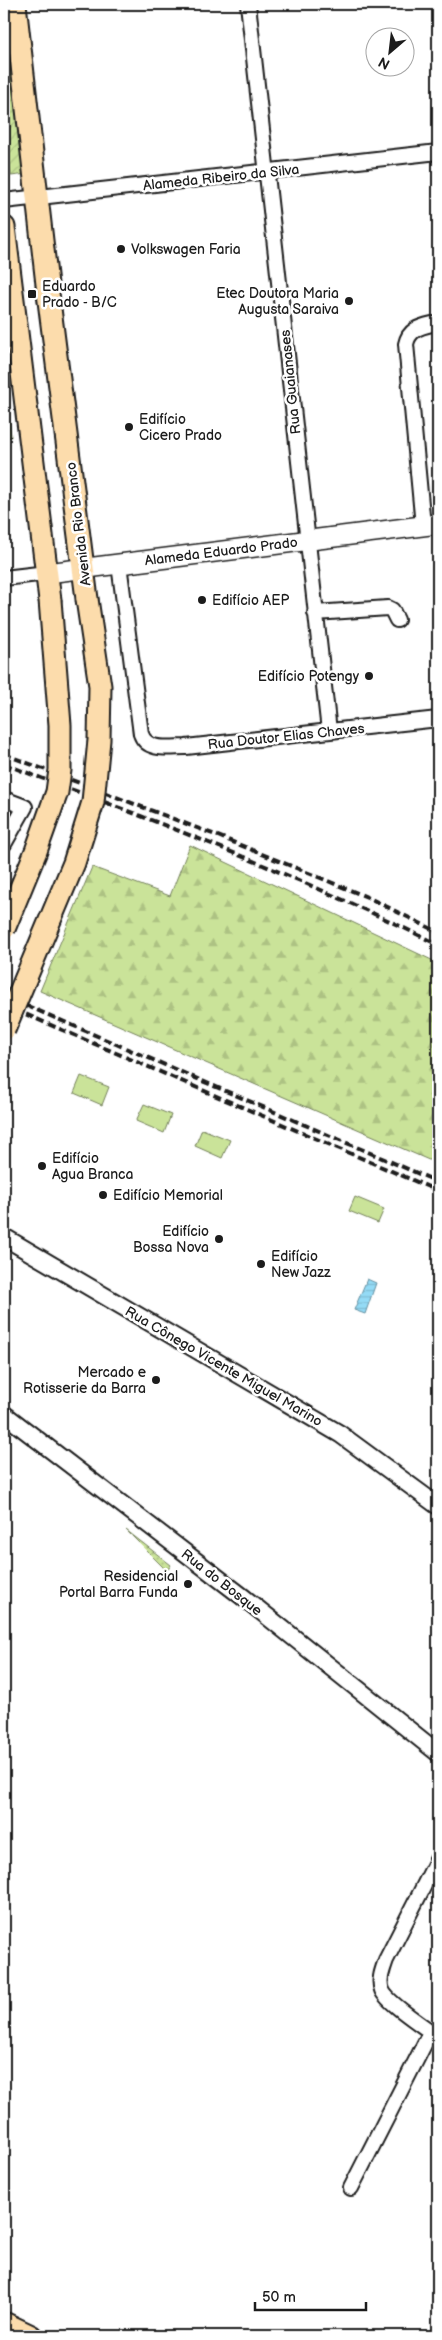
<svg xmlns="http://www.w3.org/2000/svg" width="442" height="2340" viewBox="0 0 442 2340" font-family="'Balsamiq Sans',sans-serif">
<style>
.grass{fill:url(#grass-dots);stroke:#73805a}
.forest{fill:url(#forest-firs);stroke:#73805a}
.park{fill:#cae399;stroke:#73805a}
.garden{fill:url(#garden-furrows);stroke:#73805a}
.water{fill:url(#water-rules);stroke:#648f9f}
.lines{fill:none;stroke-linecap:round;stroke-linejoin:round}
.minor-casing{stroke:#1c1c1c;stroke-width:18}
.tertiary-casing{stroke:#1c1c1c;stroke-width:20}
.secondary-casing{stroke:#1c1c1c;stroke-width:22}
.primary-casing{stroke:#1c1c1c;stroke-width:25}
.minor{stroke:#fff;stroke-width:14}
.tertiary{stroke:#fff;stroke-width:16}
.secondary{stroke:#fff;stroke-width:19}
.primary{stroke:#fcdcac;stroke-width:21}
.rail{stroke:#1c1c1c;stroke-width:4;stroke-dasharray:8 4;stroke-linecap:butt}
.primary-bridge-casing{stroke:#1c1c1c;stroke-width:25;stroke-linecap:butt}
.primary-bridge{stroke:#fcdcac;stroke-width:21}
.poi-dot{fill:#1c1c1c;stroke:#fff;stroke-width:2}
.labels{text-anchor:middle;stroke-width:5;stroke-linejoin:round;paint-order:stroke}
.street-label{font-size:14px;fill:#1c1c1c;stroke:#fff}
.poi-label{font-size:14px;fill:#1c1c1c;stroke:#fff;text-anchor:start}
</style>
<defs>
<pattern id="grass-dots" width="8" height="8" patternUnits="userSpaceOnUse" patternTransform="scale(1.25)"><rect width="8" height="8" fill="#cae399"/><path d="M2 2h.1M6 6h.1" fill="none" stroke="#adc283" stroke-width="1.8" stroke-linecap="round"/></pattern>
<pattern id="forest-firs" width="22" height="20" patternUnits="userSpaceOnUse" patternTransform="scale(1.25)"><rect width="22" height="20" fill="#cae399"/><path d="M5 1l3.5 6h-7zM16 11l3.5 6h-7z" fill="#adc283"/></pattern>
<pattern id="garden-furrows" width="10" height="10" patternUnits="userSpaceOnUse" patternTransform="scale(1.25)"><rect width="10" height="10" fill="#cae399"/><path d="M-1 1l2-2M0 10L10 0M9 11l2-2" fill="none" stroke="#adc283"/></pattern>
<pattern id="water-rules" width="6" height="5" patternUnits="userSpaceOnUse" patternTransform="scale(1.25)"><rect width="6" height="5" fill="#94dbf6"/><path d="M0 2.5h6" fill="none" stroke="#7fbbd2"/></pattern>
</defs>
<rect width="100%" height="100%" fill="#fff"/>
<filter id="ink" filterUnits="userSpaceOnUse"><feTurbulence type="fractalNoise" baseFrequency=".02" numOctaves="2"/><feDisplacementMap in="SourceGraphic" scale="10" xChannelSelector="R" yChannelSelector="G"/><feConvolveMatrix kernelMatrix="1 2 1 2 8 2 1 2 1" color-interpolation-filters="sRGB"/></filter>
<g filter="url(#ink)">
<!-- grass -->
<path class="grass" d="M126 1530 171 1565 167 1571Z"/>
<!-- forest -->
<path class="forest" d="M190 845 438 963V1164L40 991 92 867 170 896Z"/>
<!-- park -->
<path class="park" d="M81 1076 109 1087 102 1105 74 1093Z
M144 1104 171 1115 164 1133 136 1121Z
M202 1129 230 1140 222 1158 195 1146Z
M355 1197 384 1209 378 1223 349 1211Z"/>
<!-- garden -->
<path class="garden" d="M4 4H7L27 174 11 176 4 110Z
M4 367 11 437 4 438Z"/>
<!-- water -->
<path class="water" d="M367 1279 376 1283 365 1314 354 1310Z"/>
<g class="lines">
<!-- minor casing -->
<g class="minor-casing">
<path id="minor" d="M248 4 329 731
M4 201 438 152
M423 526 406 344C409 330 419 327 432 324
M119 564 141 734C147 752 170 747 186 747L438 719
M4 578 47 573
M315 613 388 608 392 610 397 620
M4 799 25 807 4 844
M438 1858 386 1960C383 1969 378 1980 382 1990 386 2002 426 2028 438 2037
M351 2188 431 2031"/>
</g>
<!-- tertiary casing -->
<g class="tertiary-casing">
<path id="tertiary" d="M4 1237 340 1434 438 1506
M4 1414 243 1597 438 1753"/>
</g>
<!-- secondary casing -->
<g class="secondary-casing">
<path id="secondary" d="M47 573 438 524"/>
</g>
<!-- primary casing -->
<g class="primary-casing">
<path id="primary" d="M15 4 48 293 87 599
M4 227 50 600
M4 2323 31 2336"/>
</g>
<!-- minor -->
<use href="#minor" class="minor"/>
<!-- tertiary -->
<use href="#tertiary" class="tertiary"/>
<!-- secondary -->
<use href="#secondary" class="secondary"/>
<!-- primary -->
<use href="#primary" class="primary"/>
<!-- rail -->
<path class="rail" d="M4 754 218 836 367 897 438 932
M4 764C110 804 217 844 321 890 361 908 400 925 438 945
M4 996 438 1182
M4 1005 438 1191"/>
<!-- primary-bridge casing -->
<g class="primary-bridge-casing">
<path id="primary-bridge" d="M4 929 36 851 57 792 60 770V725L50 600
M4 1030 74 863 93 802 99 740 100 686 87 599"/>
</g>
<!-- primary-bridge -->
<use href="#primary-bridge" class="primary-bridge"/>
</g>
</g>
<!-- markers -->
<g class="poi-dot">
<circle cx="121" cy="249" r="5"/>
<rect x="27" y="289" width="10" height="10" rx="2.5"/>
<circle cx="349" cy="301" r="5"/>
<circle cx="129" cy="427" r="5"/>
<circle cx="202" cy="600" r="5"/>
<circle cx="369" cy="676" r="5"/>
<circle cx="42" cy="1166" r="5"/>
<circle cx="103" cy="1195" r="5"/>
<circle cx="219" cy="1239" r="5"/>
<circle cx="261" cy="1264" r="5"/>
<circle cx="156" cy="1380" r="5"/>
<circle cx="188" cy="1584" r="5"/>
</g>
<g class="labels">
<!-- street labels -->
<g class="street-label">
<text transform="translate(221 177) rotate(-6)" y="5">Alameda Ribeiro da Silva</text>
<text transform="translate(290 382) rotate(-96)" y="5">Rua Guaianases</text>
<text transform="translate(78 524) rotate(-97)" y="5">Avenida Rio Branco</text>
<text transform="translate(221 551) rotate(-7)" y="5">Alameda Eduardo Prado</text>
<text transform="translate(286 736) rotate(-6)" y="5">Rua Doutor Elias Chaves</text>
<text transform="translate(224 1366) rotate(30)" y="5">Rua Cônego Vicente Miguel Marino</text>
<text transform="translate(222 1582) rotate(38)" y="5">Rua do Bosque</text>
</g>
<!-- poi labels -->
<g class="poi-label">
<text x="131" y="254">Volkswagen Faria</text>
<text x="42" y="291">Eduardo<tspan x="42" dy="16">Prado - B/C</tspan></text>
<text x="339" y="298" text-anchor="end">Etec Doutora Maria<tspan x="339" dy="16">Augusta Saraiva</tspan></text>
<text x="139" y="424">Edifício<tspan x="139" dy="16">Cicero Prado</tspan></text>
<text x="212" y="605">Edifício AEP</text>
<text x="359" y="681" text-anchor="end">Edifício Potengy</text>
<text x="52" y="1163">Edifício<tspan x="52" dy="16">Agua Branca</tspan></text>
<text x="113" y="1200">Edifício Memorial</text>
<text x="209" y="1236" text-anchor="end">Edifício<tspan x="209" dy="16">Bossa Nova</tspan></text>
<text x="271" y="1261">Edifício<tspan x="271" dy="16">New Jazz</tspan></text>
<text x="146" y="1377" text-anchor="end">Mercado e<tspan x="146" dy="16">Rotisserie da Barra</tspan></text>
<text x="178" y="1581" text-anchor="end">Residencial<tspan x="178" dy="16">Portal Barra Funda</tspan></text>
</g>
</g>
<!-- margin -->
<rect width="442" height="2340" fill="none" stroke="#fff" stroke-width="20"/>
<rect x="10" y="10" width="422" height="2320" fill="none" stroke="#1c1c1c" stroke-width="2" filter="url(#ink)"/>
<!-- north arrow -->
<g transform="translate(390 52) rotate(208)"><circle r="24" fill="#ffffff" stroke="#a4a4a4"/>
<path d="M0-4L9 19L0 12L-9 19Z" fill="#1c1c1c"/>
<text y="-8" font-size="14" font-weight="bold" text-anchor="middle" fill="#1c1c1c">N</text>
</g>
<!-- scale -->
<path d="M255 2302v8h111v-8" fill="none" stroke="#1c1c1c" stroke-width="2.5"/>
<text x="262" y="2302" font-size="15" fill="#1c1c1c" stroke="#ffffff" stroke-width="4" paint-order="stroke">50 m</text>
</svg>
